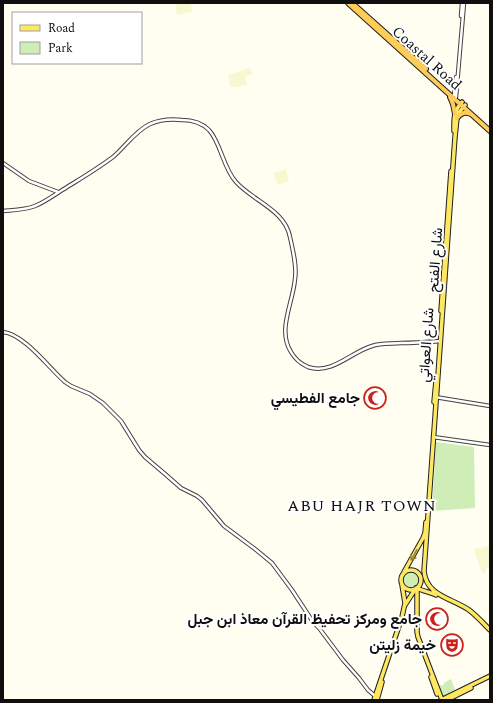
<svg xmlns="http://www.w3.org/2000/svg" width="493" height="703" viewBox="0 0 493 703" font-family="Spectral,Vazirmatn,serif">
<style>
.farmland{fill:#f7f8cf}
.green{fill:#ceedb7}
.lines{fill:none;stroke-linecap:round;stroke-linejoin:round}
.tertiary-casing{stroke:#424242;stroke-width:4.5}
.primary-casing{stroke:#202020;stroke-width:5.5}
.trunk-casing{stroke:#202020;stroke-width:6}
.tertiary{stroke:#fff;stroke-width:2.5}
.primary{stroke:#ffe861;stroke-width:3.5}
.trunk{stroke:#ffcc58;stroke-width:4}
.oneway{stroke:#93863c}
.labels{text-anchor:middle;stroke-width:4;stroke-linejoin:round;paint-order:stroke}
.street-label{font-size:15px;fill:#0f0f0f;stroke:#fff}
.poi-label{font-size:15px;font-weight:bold;fill:#0f0f0f;stroke:#fff;text-anchor:end}
.neighbourhood-label{font-size:16px;letter-spacing:1px;fill:#0f0f0f;stroke:#fff}
</style>
<rect width="100%" height="100%" fill="#fffef1"/>
<!-- farmland -->
<path class="farmland" d="M175 3H191L192 12 177 15Z
M250 68 253 74 245 76 247 85 237 87 230 86 228 75Z
M286 169 289 181 278 185 273 174Z
M490 546V566L486 569V572L483 573 481 570 474 549Z"/>
<!-- green -->
<path class="green" d="M436 442 474 447 475 508 432 511Z
M403 580a8 8 0 1 1 16 0a8 8 0 1 1-16 0Z
M451 679 455 690 443 696 439 686 441 685 442 686 444 684V683Z"/>
<g class="lines">
<!-- tertiary casing -->
<g class="tertiary-casing">
<path id="tertiary" d="M461 16 462 3
M454 95 456 77
M456 97 464 3
M3 163 29 181 58 192
M3 211C14 210 25 210 35 206 45 202 54 195 64 189 80 179 97 169 113 157 125 147 135 131 150 124 159 120 172 119 182 120 191 120 202 123 209 130 221 143 223 168 236 182 253 201 285 210 290 237 293 251 297 266 295 279 293 303 277 330 291 352 295 359 301 364 308 367 332 375 351 352 372 346 381 343 392 344 401 343 415 343 428 342 441 341
M3 332C24 334 49 368 65 382L71 386 90 394 103 403 121 421 139 450 145 457 165 474 181 488 197 496 202 500 224 526 255 549 272 563 292 590 313 622 319 628 343 660 359 678 368 690 375 696
M435 397 490 406
M433 437 490 445"/>
</g>
<!-- primary casing -->
<g class="primary-casing">
<path id="primary" d="M465 105 458 114 457 118 455 137 424 571C426 596 452 598 469 610 477 616 483 623 490 630
M454 131C454 119 453 112 462 102
M441 311 451 171
M434 402 436 381
M401 580a10 10 0 1 1 20 0a10 10 0 1 1-20 0Z
M404 572 423 538 425 533 426 522
M417 588C422 591 430 592 436 595
M417 589V632L418 637 442 700
M405 605 416 588
M431 677 437 694
M374 700 402 617 405 603 402 585
M377 700 382 682
M441 700 490 676
M447 700 471 688"/>
</g>
<!-- trunk casing -->
<g class="trunk-casing">
<path id="trunk" d="M348 3 490 131
M352 3 426 69
M450 97 453 104 455 114
M457 118C462 112 465 112 471 114"/>
</g>
<!-- tertiary -->
<use href="#tertiary" class="tertiary"/>
<!-- primary -->
<use href="#primary" class="primary"/>
<!-- trunk -->
<use href="#trunk" class="trunk"/>
</g>
<!-- one-way arrows -->
<defs><path id="oneway-shaft" d="M-6 0H5M1.5-3L5.5 0L1.5 3" fill="none" stroke-width="1.6" stroke-linecap="round" stroke-linejoin="round"/></defs>
<use class="oneway" href="#oneway-shaft" transform="translate(414 555) rotate(119)"/>
<!-- icons -->
<defs>
<g id="mosque-ring" transform="scale(1.15)"><circle r="9.5" fill="#fff" stroke="#cb231b" stroke-width="1.5"/><path d="M3.5-4.9A6 6 0 1 0 3.5 4.9A5 5 0 1 1 3.5-4.9Z" fill="#cb231b"/></g>
<g id="theatre-ring" transform="scale(1.15)"><circle r="9.5" fill="#fff" stroke="#cb231b" stroke-width="1.5"/><path d="M-5-5.5Q0-4 5-5.5V0Q5 5 0 6Q-5 5-5 0ZM-3.3-2.5H-1v1.5H-3.3ZM1-2.5H3.3v1.5H1ZM-2.8 1Q0 5.5 2.8 1Z" fill="#cb231b"/></g>
</defs>
<g fill-rule="evenodd">
<use href="#mosque-ring" x="375" y="398"/>
<use href="#mosque-ring" x="437" y="619"/>
<use href="#theatre-ring" x="452" y="645"/>
</g>
<g class="labels">
<!-- street labels -->
<g class="street-label">
<text transform="translate(427 58) rotate(42)" y="5">Coastal Road</text>
<text transform="translate(435 260) rotate(-86)" y="5">شارع الفتح</text>
<text transform="translate(426 345) rotate(-86)" y="5">شارع العواتي</text>
</g>
<!-- poi labels -->
<g class="poi-label">
<text x="360" y="403">جامع الفطيسي</text>
<text x="422" y="624">جامع ومركز تحفيظ القرآن معاذ ابن جبل</text>
<text x="436" y="650">خيمة زليتن</text>
</g>
<!-- neighbourhood labels -->
<g class="neighbourhood-label">
<text x="362" y="511">ABU HAJR TOWN</text>
</g>
</g>
<!-- border -->
<rect width="493" height="703" fill="none" stroke="#0f0f0f" stroke-width="8"/>
<!-- legend -->
<rect x="12" y="12" width="130" height="52" fill="#ffffff" stroke="#9f9f9f"/>
<rect x="20" y="25" width="20" height="6" fill="#ffe861" stroke="#9f9f9f"/>
<text x="48" y="32" font-size="12" fill="#0f0f0f">Road</text>
<rect x="20" y="42" width="20" height="12" fill="#ceedb7" stroke="#9f9f9f"/>
<text x="48" y="52" font-size="12" fill="#0f0f0f">Park</text>
</svg>
